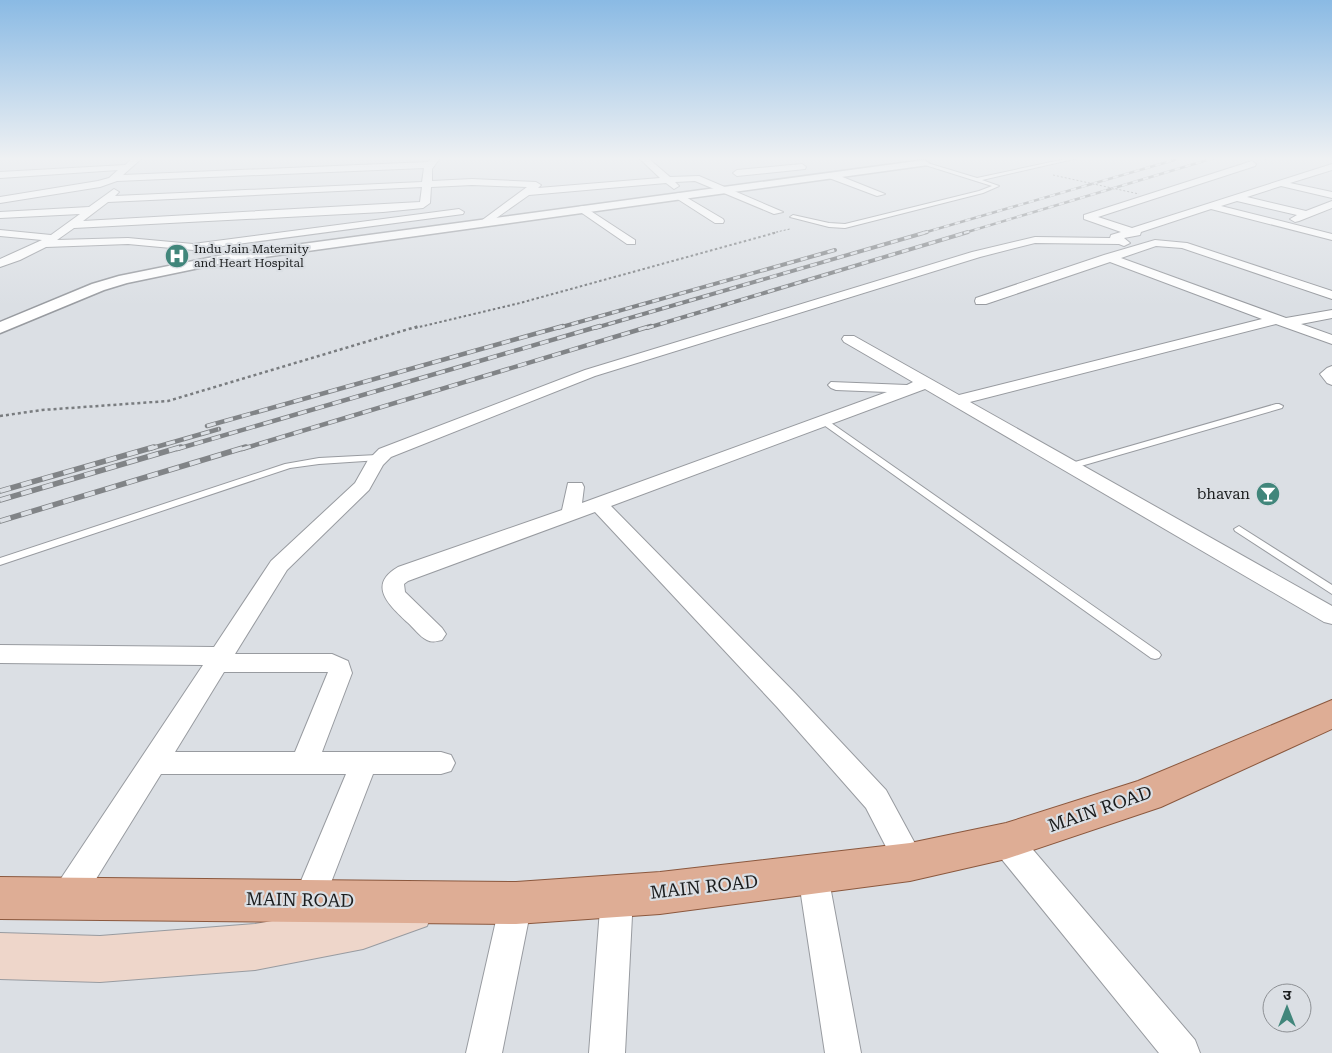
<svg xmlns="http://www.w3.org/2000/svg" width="1332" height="1053" viewBox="0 0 1332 1053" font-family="'Roboto Serif','Noto Sans Devanagari',serif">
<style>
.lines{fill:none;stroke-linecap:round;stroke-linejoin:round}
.service-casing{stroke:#989ba0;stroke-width:2}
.minor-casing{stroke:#989ba0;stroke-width:2}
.tertiary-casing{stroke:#989ba0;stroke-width:3}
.secondary-casing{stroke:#989ba0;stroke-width:2}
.primary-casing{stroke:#8b583e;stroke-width:2}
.path-far2{stroke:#797c7f;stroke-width:1;stroke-dasharray:2 2;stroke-linecap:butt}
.path-far1{stroke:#797c7f;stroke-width:2;stroke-dasharray:2.5 2.5;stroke-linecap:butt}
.path{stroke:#797c7f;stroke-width:2.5;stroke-dasharray:3 3;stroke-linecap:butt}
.service{fill:#fff;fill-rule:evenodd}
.minor{fill:#fff;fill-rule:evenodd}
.tertiary{fill:#fff;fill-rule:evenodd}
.secondary{fill:#eed6ca;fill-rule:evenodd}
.primary{fill:#dead95;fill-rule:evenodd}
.rail-far3-casing{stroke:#818487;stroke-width:2.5}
.rail-far2-casing{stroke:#818487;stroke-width:4}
.rail-far1-casing{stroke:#818487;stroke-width:4.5}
.rail-casing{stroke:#818487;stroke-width:5.5}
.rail-far3{stroke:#dbdfe4;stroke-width:2;stroke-dasharray:5.5;stroke-linecap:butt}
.rail-far2{stroke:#dbdfe4;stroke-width:2.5;stroke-dasharray:7;stroke-linecap:butt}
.rail-far1{stroke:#dbdfe4;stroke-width:3;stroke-dasharray:9;stroke-linecap:butt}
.rail{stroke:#dbdfe4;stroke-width:4;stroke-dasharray:11;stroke-linecap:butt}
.path-bridge{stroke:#797c7f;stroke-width:1;stroke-dasharray:2 2;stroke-linecap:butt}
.labels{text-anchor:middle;stroke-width:4.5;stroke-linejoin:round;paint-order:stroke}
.far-poi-label{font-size:12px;fill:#1b1d1e;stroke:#dbdfe4;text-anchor:start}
.poi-label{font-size:15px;fill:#1b1d1e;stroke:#dbdfe4;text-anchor:end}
.near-street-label{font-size:18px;fill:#1b1d1e;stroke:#dbdfe4}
</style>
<rect width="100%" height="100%" fill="#dbdfe4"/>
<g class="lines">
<!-- service casing -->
<g class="service-casing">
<path id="service" d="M1070 158H1078L982 180 999 186 983 193 845 228 829 227 790 217 793 215 829 223 845 224 979 191 992 186 922 164 924 162 977 178Z
M1276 404H1279L1283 406 1282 408 1074 468H1068L1066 466 1068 464Z
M824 418 1159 652 1161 655 1159 658 1155 659 1151 658 821 423V419Z
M377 455 381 458 380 460 319 464 290 468 0 565V558L285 464 319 458Z
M1239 526 1332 585V594L1235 531 1234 529Z"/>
</g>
<!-- minor casing -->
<g class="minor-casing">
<path id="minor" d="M133 158H142L123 175 428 162 432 158H440L432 169V181L472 179 536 182 541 185 538 188 660 178 639 158H648L670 177 699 176 783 212 774 214 695 181 675 182 679 186 674 189 666 183 529 195 485 226 481 225V221L527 187 472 185 431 187 430 203 423 208 383 212 74 228 57 240 128 238 193 244 459 209 464 212 463 214 193 250 128 244 46 247 20 260 0 267V259L42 240 0 236V230L51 235 80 214 0 218V212L89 207 114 189 119 192 115 196 422 182 424 168 117 181 100 187 0 203V197L98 181 109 178 118 170 0 178V172L125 165ZM422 187 420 202 83 221 108 202Z
M1252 161 1256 164 1255 166 1098 217 1132 228 1332 164V170L1290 183 1332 192V198L1281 186 1247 197 1306 211 1332 201V208L1299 221 1295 222 1290 219 1297 215 1237 201 1221 206 1332 234V240L1211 209 1141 232 1140 235 1124 238 1130 243 1124 246 1119 244 1035 243 980 257 595 376 391 457 383 465 369 490 287 570 235 654H332L348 661 352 673 322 752H441L451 755 455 763 451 771 441 774H373L320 911 309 915 298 911 293 900 346 774H161L78 908 67 912 56 908 51 897 56 886 203 665 0 663V645L214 647 271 561 355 483 368 460 379 449 585 370 972 252 1035 237 1110 238 1111 235 1121 232 1084 219V215ZM224 672H328L295 752H175Z
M802 164 806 167 805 169 737 176 733 173 737 170Z
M829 174H835L885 194 877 196 829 178Z
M679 193 723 219 724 221 723 223H715L676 198V194Z
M583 206 635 240V244H627L579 211V207Z
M1155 240 1187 243 1332 291V299L1182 248 1156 246 1121 258 1286 318 1332 310V318L1301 324 1332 335V344L1276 324 970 402 1332 606V624L1324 622 925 389 611 506 795 693 886 790 925 862 921 872 910 876 899 872 866 808 777 707 595 512 408 581 404 584 405 592 442 628 446 634 442 640C437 641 433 643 427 640 420 637 413 627 407 622 389 605 367 585 398 567L562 510 568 483H582L584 487 582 503 887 392 836 390 831 388 828 385 831 382 907 385 913 382 844 342 842 339 844 336H854L959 395 1262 319 1110 262 986 304H976L975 301 976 298 1104 255Z
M1332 366V385L1327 383 1320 374 1327 368Z
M1006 828 1017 831 1195 1040 1200 1053H1159L995 851 991 841 995 831Z
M813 861 824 865 828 875 861 1053H825L798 875 802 865Z
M617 881 628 885 633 896 625 1053H589L601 896 606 885Z
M516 888 527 892 532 903 502 1053H466L500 903 505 892Z"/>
</g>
<!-- tertiary casing -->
<g class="tertiary-casing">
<path id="tertiary" d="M924 160 929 163 928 165 228 262 127 283 104 290 0 333V322L92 284 119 276 228 254Z"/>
</g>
<!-- secondary casing -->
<g class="secondary-casing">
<path id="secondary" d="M411 890 427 896 433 911 427 926 363 949 255 970 100 982 0 979V933L100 936 255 924 363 905Z"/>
</g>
<!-- primary casing -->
<g class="primary-casing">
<path id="primary" d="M1332 700V729L1161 807 1006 859 910 881 660 914 516 924 0 919V877L516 882 660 872 910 843 1006 823 1138 781Z"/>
</g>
<!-- path-far2 -->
<path class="path-far2" d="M1264 160 1272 158
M772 233 790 229"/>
<!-- path-far1 -->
<path class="path-far1" d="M415 328 520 303 778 232"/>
<!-- path -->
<path class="path" d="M0 416 42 410 168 401 419 326"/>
<!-- service -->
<use href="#service" class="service"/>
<!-- minor -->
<use href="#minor" class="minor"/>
<!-- tertiary -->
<use href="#tertiary" class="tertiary"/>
<!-- secondary -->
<use href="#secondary" class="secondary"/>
<!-- primary -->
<use href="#primary" class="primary"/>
<!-- rail-far3 casing -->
<g class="rail-far3-casing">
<path id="rail-far3" d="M923 233 1181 158
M964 233 1214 158"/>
</g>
<!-- rail-far2 casing -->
<g class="rail-far2-casing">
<path id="rail-far2" d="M558 328 835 250
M595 328 927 232
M647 328 968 232"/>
</g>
<!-- rail-far1 casing -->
<g class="rail-far1-casing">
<path id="rail-far1" d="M207 426 563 326
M149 449 219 429
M177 449 600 326
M242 449 651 326"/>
</g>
<!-- rail casing -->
<g class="rail-casing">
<path id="rail" d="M0 491 154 447
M0 500 181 447
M0 521 246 447"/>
</g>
<!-- rail-far3 -->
<use href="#rail-far3" class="rail-far3"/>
<!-- rail-far2 -->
<use href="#rail-far2" class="rail-far2"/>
<!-- rail-far1 -->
<use href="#rail-far1" class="rail-far1"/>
<!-- rail -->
<use href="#rail" class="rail"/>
<!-- path-bridge -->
<path class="path-bridge" d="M1053 175 1139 194"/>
</g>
<!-- sky -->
<linearGradient id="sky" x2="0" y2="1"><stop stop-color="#8abae4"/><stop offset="0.52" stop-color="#eff1f3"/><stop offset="1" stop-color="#eff1f3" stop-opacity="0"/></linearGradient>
<rect width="1332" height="305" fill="url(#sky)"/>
<!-- icons -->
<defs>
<g id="hospital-disc" transform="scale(1.25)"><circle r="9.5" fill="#41867b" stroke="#dbdfe4"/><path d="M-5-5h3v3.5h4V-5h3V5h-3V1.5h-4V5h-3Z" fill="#fff"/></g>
<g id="bar-disc" transform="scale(1.25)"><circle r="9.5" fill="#41867b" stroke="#dbdfe4"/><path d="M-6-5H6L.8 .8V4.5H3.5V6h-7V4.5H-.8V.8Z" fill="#fff"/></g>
</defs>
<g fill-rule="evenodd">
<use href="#hospital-disc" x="177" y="256"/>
<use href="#bar-disc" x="1268" y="494"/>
</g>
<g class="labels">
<!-- far-poi labels -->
<g class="far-poi-label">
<text x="194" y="253">Indu Jain Maternity<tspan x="194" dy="14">and Heart Hospital</tspan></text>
</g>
<!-- poi labels -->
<g class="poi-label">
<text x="1250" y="499">bhavan</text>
</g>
<!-- near-street labels -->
<g class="near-street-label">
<text transform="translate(1100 809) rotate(-19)" y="6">MAIN ROAD</text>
<text transform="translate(704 887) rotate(-6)" y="6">MAIN ROAD</text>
<text transform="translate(300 900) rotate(1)" y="6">MAIN ROAD</text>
</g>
</g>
<!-- north arrow -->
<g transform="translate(1287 1008)"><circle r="24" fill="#dbdfe4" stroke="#8e9195"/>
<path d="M0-4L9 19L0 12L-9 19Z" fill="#41867b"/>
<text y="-8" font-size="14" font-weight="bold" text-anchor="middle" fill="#1b1d1e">उ</text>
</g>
</svg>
